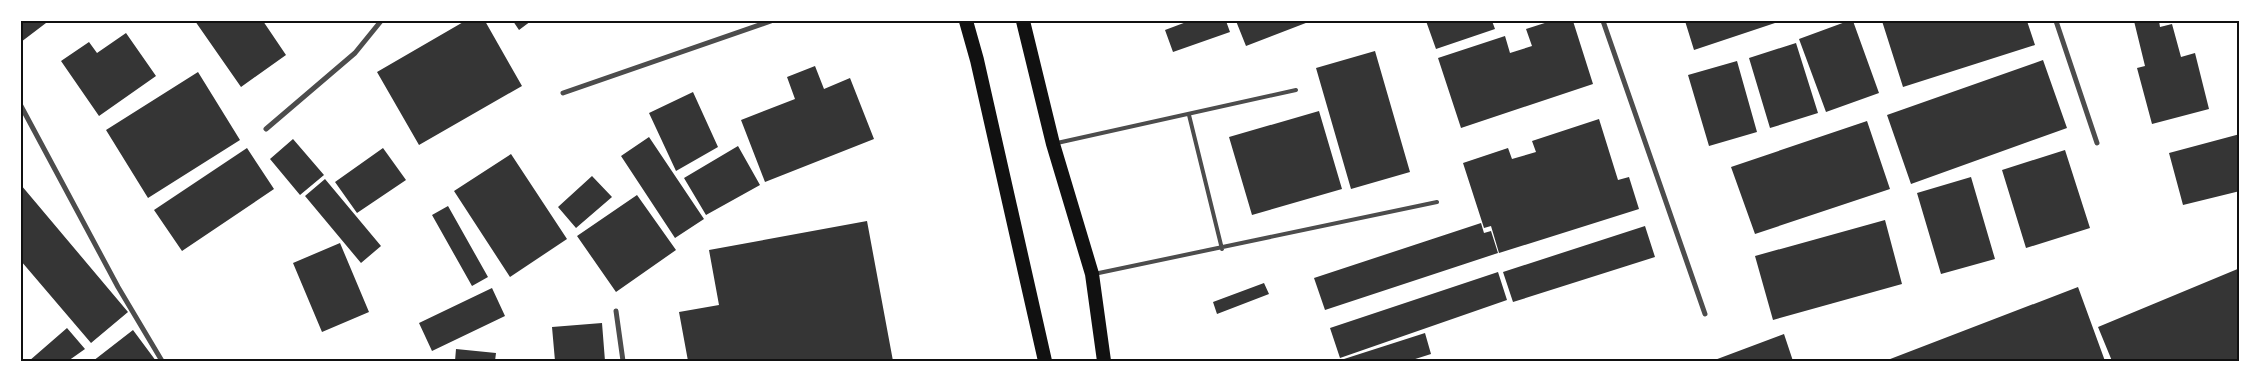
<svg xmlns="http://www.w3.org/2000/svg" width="2261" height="382" viewBox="0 0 2261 382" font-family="'Roboto Condensed',sans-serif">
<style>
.building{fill:#353535}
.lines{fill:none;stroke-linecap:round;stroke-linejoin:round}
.service{stroke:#4c4c4c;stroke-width:4}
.minor{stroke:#4c4c4c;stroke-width:5}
.trunk{stroke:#111;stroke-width:14}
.neatline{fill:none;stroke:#111;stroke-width:2}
</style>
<rect width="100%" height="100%" fill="#fff"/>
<!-- building -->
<path class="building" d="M21 21H45L46 23 21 42Z
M195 21H263L286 55 241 87Z
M465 21H485L522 86 419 145 377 72Z
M513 21H531L519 30Z
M1189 21H1226L1230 32 1173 52 1165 30Z
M1236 21H1311L1246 46Z
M1426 21H1492L1495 29 1436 49Z
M1551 21H1573L1593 84 1461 128 1438 58 1505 36 1510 53 1532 46 1526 29Z
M1685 21H1778V22L1694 50Z
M1848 21H1853L1879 93 1826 112 1799 39Z
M1882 21H2027L2035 45 1903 87Z
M2134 21H2159L2160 27 2172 24 2181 57 2195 53 2209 109 2152 124 2137 68 2145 66Z
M126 33 156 76 99 116 61 61 89 42 97 53Z
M1796 43 1818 113 1770 128 1749 58Z
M1375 51 1410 172 1351 189 1316 68Z
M2043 60 2067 128 1911 184 1887 115Z
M1737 61 1757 132 1709 146 1688 75Z
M815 66 824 89 850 78 874 139 765 182 741 120 795 99 787 77Z
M198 72 240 140 148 198 106 130Z
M693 92 718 147 676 171 649 113Z
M1319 111 1342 189 1252 215 1229 137Z
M1599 119 1618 180 1629 177 1639 209 1499 253 1491 226 1484 228 1463 163 1508 148 1512 159 1536 152 1532 141Z
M1867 121 1890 189 1755 234 1731 167Z
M2240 134V191L2183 205 2169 153Z
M649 137 704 219 675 238 621 156Z
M293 139 324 175 300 195 270 159Z
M738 146 760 185 706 215 684 178Z
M247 148 274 189 182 251 154 210Z
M383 148 406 180 357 213 335 182Z
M2065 150 2090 228 2026 248 2002 170Z
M511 154 567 239 510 277 454 191Z
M592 176 612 197 576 228 558 207Z
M1971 177 1995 259 1941 274 1917 193Z
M325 179 381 246 361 263 305 196Z
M21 185 128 312 91 343 21 261Z
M637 195 676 250 616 292 577 236Z
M448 206 488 277 472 286 432 215Z
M1885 220 1902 284 1773 320 1755 256Z
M867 221 893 361H688L679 312 719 305 709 250Z
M1481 223 1484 233 1491 231 1498 253 1325 310 1314 278Z
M1645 226 1655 257 1513 302 1503 272Z
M340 243 369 312 322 332 293 263Z
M2240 268V361H2112L2098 327Z
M1498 272 1507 300 1340 358 1330 328Z
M1264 283 1269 294 1217 314 1213 302Z
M2078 287 2105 361H1885Z
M492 288 505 316 432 351 419 323Z
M602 323 605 361H555L552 327Z
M67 328 85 349 68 361H29Z
M133 330 156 361H93Z
M1425 333 1431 354 1409 361H1345L1344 359Z
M1784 334 1793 361H1712Z
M456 349 496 353 495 361H455Z"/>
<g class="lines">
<!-- service -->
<path class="service" d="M1189 115 1222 249
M1057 143 1296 90
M1094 274 1437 202"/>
<!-- minor -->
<path class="minor" d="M1603 21 1705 314
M2056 21 2097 143
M563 93 771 21
M21 106 118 287 162 361
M266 129 355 53 381 21
M616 311 623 361"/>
<!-- trunk -->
<path class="trunk" d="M966 21 977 60 1045 361
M1023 21 1053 144 1092 274 1104 361"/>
</g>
<!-- border -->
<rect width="2261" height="382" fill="none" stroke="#ffffff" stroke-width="45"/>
<rect x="22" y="22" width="2216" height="338" class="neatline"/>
</svg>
